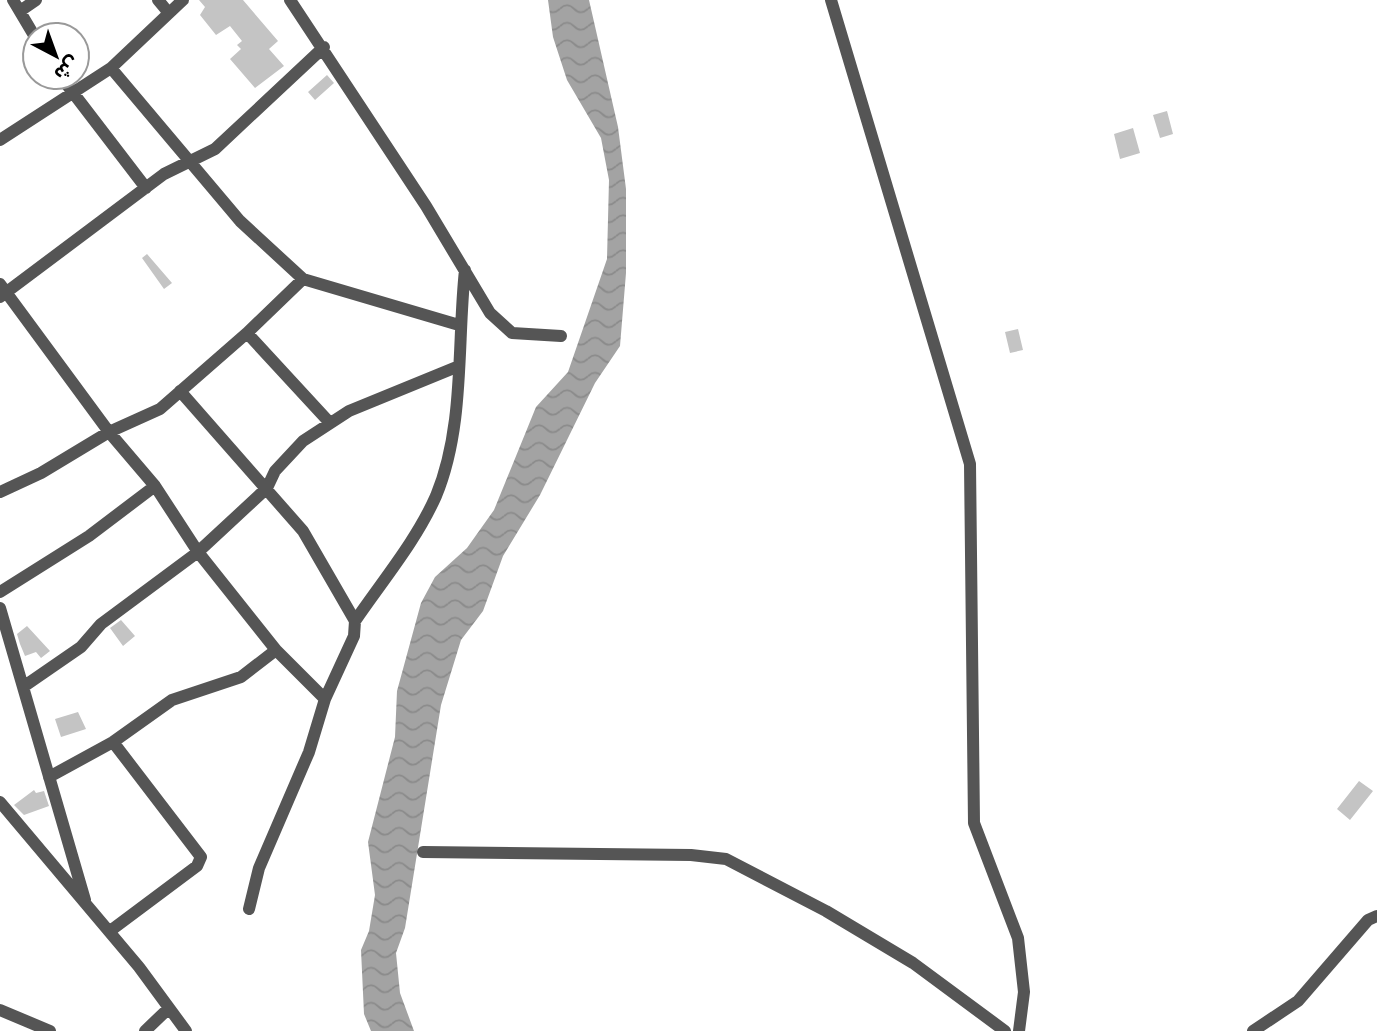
<svg xmlns="http://www.w3.org/2000/svg" width="1377" height="1031" viewBox="0 0 1377 1031" font-family="Helvetica,'Noto Sans Arabic',sans-serif">
<style>
.water{fill:url(#water-waves)}
.building{fill:#c4c4c4}
.lines{fill:none;stroke-linecap:round;stroke-linejoin:round}
.minor{stroke:#555;stroke-width:12}
</style>
<defs>
<pattern id="water-waves" width="16" height="10" patternUnits="userSpaceOnUse" patternTransform="scale(1.75)"><rect width="16" height="10" fill="#a3a3a3"/><path d="M0 5q4-4 8 0t8 0" fill="none" stroke="#8b8b8b"/></pattern>
</defs>
<rect width="100%" height="100%" fill="#fff"/>
<!-- water -->
<path class="water" d="M548 0H589L618 127 626 189V273L620 346 595 383 540 495 503 556 483 611 461 640 441 705 405 928 396 953 400 993 414 1031H371L364 1014 361 950 369 931 375 895 368 842 395 737 397 691 421 603 435 577 467 548 494 510 536 407 568 372 607 259 609 180 601 138 567 80 553 37Z"/>
<!-- building -->
<path class="building" d="M199 0H243L278 41 269 49 284 66 255 88 230 59 241 49 237 45 242 41 230 26 216 35 200 15 205 7Z
M327 75 334 83 315 100 308 92Z
M1167 111 1173 134 1160 138 1153 115Z
M1133 128 1140 153 1120 159 1114 134Z
M147 254 172 283 164 289 142 258Z
M1018 329 1023 350 1010 353 1005 332Z
M121 620 135 636 123 646 110 628Z
M27 626 50 651 41 658 36 652 25 656 20 644 17 634Z
M78 712 86 729 61 737 55 719Z
M1359 781 1373 791 1350 820 1337 809Z
M34 790 36 793 44 791 49 806 24 815 14 805Z"/>
<g class="lines">
<!-- minor -->
<path class="minor" d="M13 0 35 37
M158 0 168 12
M290 0 426 206 490 313 512 333 561 336
M831 0 970 464 974 823 1018 938 1024 992 1019 1031
M20 11 36 0
M111 68 240 221 303 279 459 325
M61 77 146 188
M0 140 111 68 183 0
M0 284 109 432 155 486 198 552 276 650 325 699
M0 297 164 174 215 149 324 47
M247 333 330 423
M180 391 303 531 355 621
M0 492 41 473 109 432 160 409 247 333 303 279
M0 592 89 536 155 486
M0 608 85 900
M23 687 81 647 101 624 198 552 267 488 275 471 303 441 349 411 459 366
M49 777 113 742 172 700 241 677 276 650
M0 802 139 967 186 1031
M423 852 691 855 726 859 826 911 913 963 1005 1031
M249 909 259 868 309 752 325 699 354 636 355 621C383 580 416 541 436 496 465 426 457 343 465 270
M110 931 197 866 201 857 113 742
M0 1010 50 1031
M145 1031 169 1008
M1253 1031 1298 1001 1368 920 1377 916"/>
</g>
<!-- north arrow -->
<g transform="translate(56 56) rotate(139)"><circle r="33" fill="#ffffff" stroke="#999999" stroke-width="2"/>
<path d="M0-5L12 26L0 18L-12 26Z" fill="#000000"/>
<text y="-10" font-size="19" font-weight="bold" text-anchor="middle" fill="#000000">ش</text>
</g>
</svg>
